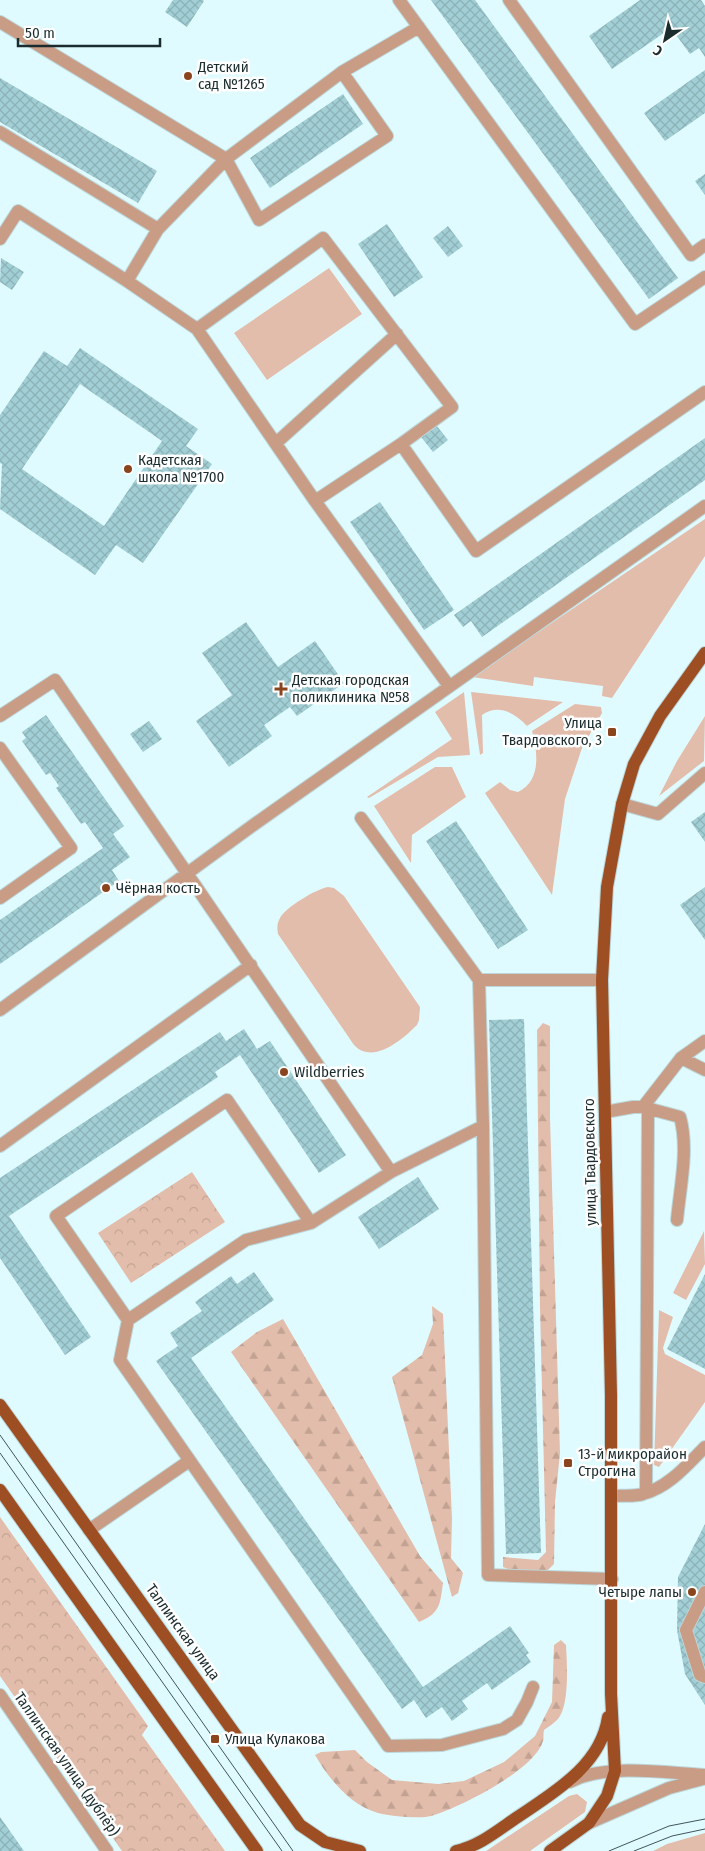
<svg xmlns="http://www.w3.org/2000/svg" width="705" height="1851" viewBox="0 0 705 1851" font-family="'Fira Sans Condensed',sans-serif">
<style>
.grass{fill:#e3bdab}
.forest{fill:url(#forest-firs)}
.park{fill:url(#park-crowns)}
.building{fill:url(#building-cross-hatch);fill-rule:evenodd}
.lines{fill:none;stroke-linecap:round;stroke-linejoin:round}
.minor-casing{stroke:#bcd6d9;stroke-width:14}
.major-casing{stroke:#bcd6d9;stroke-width:14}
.minor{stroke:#c99c86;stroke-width:12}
.major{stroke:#9d4f23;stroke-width:12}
.tram{stroke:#415558;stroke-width:1}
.poi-dot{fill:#8a441e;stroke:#fff;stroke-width:2}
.labels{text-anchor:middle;stroke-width:5;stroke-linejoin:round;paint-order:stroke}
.poi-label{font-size:15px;fill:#1a2c2e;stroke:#fff;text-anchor:start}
.street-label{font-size:15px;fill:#1a2c2e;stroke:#fff}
</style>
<defs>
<pattern id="forest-firs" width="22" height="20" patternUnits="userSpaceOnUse" patternTransform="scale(1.25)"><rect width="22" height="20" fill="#e3bdab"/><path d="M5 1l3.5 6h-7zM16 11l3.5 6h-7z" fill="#c2a393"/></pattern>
<pattern id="park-crowns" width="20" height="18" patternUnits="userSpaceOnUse" patternTransform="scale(1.25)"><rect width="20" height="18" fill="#e3bdab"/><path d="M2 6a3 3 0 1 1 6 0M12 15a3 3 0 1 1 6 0" fill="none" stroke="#c2a393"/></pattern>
<pattern id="building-cross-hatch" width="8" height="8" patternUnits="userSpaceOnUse" patternTransform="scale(1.25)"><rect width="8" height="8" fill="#a2cfd5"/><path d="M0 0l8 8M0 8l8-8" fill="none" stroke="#8bb2b7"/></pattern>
</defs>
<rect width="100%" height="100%" fill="#e0fbff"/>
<!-- grass -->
<path class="grass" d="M329 268 362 314 267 380 234 333Z
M705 519V556L612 698 602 696 603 686 534 677 533 686 472 677Z
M464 692 470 755 438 757 369 798 367 797 452 739 435 712Z
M471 692 563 702 527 726C514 712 498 704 482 715L483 753 480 755Z
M575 704 601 707 602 713 582 748 565 799 552 895 485 793 500 782 510 790 518 792C541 781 538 753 532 731Z
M705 716 704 761 659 796 677 761Z
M435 767H452L466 797 412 835 411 863 374 806Z
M328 887 334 888 344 896 420 1007 419 1020 417 1025C402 1040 373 1065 354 1045L278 934C277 928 277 923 280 918 286 907 316 889 328 887Z
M704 1231 705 1264 686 1300 673 1293Z
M659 1310 673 1317 663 1348 665 1354 705 1375V1402L659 1467 654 1465Z
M577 1794 587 1802 585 1812 530 1851H486L569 1796Z
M705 1833V1851H653L667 1844Z"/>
<!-- forest -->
<path class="forest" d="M543 1023 550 1026V1118L560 1453 555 1502 554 1564 546 1572 513 1571 503 1567V1557L538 1560 546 1552 540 1308 537 1030Z
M432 1306 443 1314 452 1519 451 1558 463 1573 458 1593 452 1597 392 1377 422 1355 433 1324Z
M283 1319 420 1556 443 1583C440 1603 441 1613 419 1622L231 1352 257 1332Z
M561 1640 566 1645C567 1663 570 1707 557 1720 553 1724 548 1727 544 1730 543 1734 544 1738 543 1741 535 1770 459 1808 431 1816 421 1819 388 1816 378 1813 350 1805 329 1779 315 1755L321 1752 355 1750 367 1762 392 1780 438 1784 464 1781 504 1762 535 1736 552 1702 554 1645Z"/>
<!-- park -->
<path class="park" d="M192 1172 225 1222 131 1283 98 1233Z
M0 1517 148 1726 142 1735 225 1851H122L0 1676Z"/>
<!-- building -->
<path class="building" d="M173 0H203L204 1 187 27 165 12Z
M431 0H475L678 278 649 299Z
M640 0H701L705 6V57L699 48 690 54 671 28 612 69 589 36Z
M705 70V113L665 141 644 113Z
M0 78 157 171 138 203 0 122Z
M343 94 363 124 270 188 250 158Z
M705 174V195L695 181Z
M387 224 423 277 394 297 358 244Z
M448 226 463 246 448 257 433 238Z
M1 258 24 272 12 290 0 282Z
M80 348 198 429 186 446 212 464 143 563 116 545 95 575 0 509 2 464 0 463V415L44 351 67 366ZM80 384 162 441 104 526 22 469Z
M436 425 448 440 433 452 421 437Z
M705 438V480L482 637 471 621 463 627 454 615Z
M380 502 454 610 424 630 350 522Z
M246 622 278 667 315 641 344 683 297 716 290 707 264 725 272 736 229 767 196 721 232 695 202 653Z
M46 715 124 826 113 834 130 857 112 870 119 881 0 964V920L103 848 85 822 81 824 56 788 59 786 50 773 46 775 22 741 26 738 22 732Z
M149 721 162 739 143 752 130 734Z
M705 812V842L691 822Z
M456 821 528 930 498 949 426 841Z
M705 887V940L680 905Z
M524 1019 541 1553 506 1554 489 1020Z
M244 1029 257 1049 270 1041 346 1155 319 1173 240 1055 215 1072 218 1077 9 1216 91 1337 65 1355 0 1258V1178L220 1032 226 1041Z
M418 1177 439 1209 379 1249 358 1217Z
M254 1272 274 1300 191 1358 423 1687 510 1626 529 1653 526 1655 531 1662 492 1690 487 1683 462 1701 468 1709 452 1721 442 1707 426 1718 414 1700 402 1709 156 1361 178 1346 170 1333 202 1311 195 1302 231 1276 237 1284Z
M705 1274V1369L667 1349Z
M705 1524V1705L685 1674 677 1630 678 1577Z
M0 1817 24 1851H0Z"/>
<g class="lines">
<!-- minor casing -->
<g class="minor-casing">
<path id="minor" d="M399 0 635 324 705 277
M509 0 691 255 705 245
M0 22 226 159 158 229
M342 72 387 136 259 220 226 159 342 72 419 27
M0 132 158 229 127 281 197 329 315 501 449 686
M0 239 18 211 127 281
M197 329 323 238 452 407 401 444
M276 443 397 334
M315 501 401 444 476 551 705 392
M0 716 55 680 391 1172 311 1223 227 1100 56 1216 128 1320
M0 748 71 848 0 898
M622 804 658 814 705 773
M361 818 479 980H602
M479 980 483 1126 488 1575 612 1579
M0 1010 252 826 705 506
M681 1058 705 1070
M643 1107 680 1117C689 1149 680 1187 677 1220
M605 1112 633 1107H643L681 1058 705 1041
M0 1146 251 965
M391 1172 483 1126
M311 1223 246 1240 128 1320 120 1360 388 1746 442 1745 503 1729 517 1720 527 1702 533 1687
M646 1493 648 1108
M612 1496C622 1495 634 1497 643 1494 669 1487 687 1465 705 1447
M89 1530 189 1461
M705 1592 686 1630 700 1675 705 1677
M0 1695 107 1851
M570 1782C604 1763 666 1773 705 1775
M589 1823 669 1788 703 1779"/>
</g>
<!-- major casing -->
<g class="major-casing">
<path id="major" d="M0 1405 300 1825 325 1842 360 1851
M0 1490 257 1851
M456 1851C479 1846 497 1831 516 1818 553 1793 601 1766 608 1717
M550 1851 589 1823 607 1796 615 1771 611 1694V1395L602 980 607 887 622 804 634 764 660 716 705 653"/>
</g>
<!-- minor -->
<use href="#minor" class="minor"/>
<!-- major -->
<use href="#major" class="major"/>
<!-- tram -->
<path class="tram" d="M0 1435 293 1851
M0 1453 282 1851
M609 1851 669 1826 705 1819
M634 1851 672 1836 705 1829"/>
</g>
<!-- markers -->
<g class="poi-dot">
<circle cx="188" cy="76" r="5"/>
<circle cx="128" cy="469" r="5"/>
<path d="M278.5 681.5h5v5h5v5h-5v5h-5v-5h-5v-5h5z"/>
<rect x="607" y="727" width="10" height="10" rx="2.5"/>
<circle cx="106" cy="888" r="5"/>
<circle cx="284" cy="1072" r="5"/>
<rect x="563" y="1458" width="10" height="10" rx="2.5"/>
<circle cx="692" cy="1592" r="5"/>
<rect x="210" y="1734" width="10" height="10" rx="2.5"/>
</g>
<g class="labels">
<!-- poi labels -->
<g class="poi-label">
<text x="198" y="72">Детский<tspan x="198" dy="17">сад №1265</tspan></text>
<text x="138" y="465">Кадетская<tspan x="138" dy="17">школа №1700</tspan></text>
<text x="292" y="685">Детская городская<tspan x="292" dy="17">поликлиника №58</tspan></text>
<text x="602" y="728" text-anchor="end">Улица<tspan x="602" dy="17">Твардовского, 3</tspan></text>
<text x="116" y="893">Чёрная кость</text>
<text x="294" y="1077">Wildberries</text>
<text x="578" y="1459">13-й микрорайон<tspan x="578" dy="17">Строгина</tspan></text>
<text x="682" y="1597" text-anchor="end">Четыре лапы</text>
<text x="225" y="1744">Улица Кулакова</text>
</g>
<!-- street labels -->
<g class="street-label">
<text transform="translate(590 1162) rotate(-91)" y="5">улица Твардовского</text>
<text transform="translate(183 1632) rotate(54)" y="5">Таллинская улица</text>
<text transform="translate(67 1764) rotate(55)" y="5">Таллинская улица (дублёр)</text>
</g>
</g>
<!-- north arrow -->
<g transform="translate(665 40) rotate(214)" stroke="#ffffff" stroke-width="4" paint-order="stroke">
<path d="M0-4L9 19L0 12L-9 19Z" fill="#1a2c2e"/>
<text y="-8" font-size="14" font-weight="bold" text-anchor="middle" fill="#1a2c2e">С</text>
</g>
<!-- scale -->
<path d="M18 38v8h142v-8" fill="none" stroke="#1a2c2e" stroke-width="2.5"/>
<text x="25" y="38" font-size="15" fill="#1a2c2e" stroke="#ffffff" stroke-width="4" paint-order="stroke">50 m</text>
</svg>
